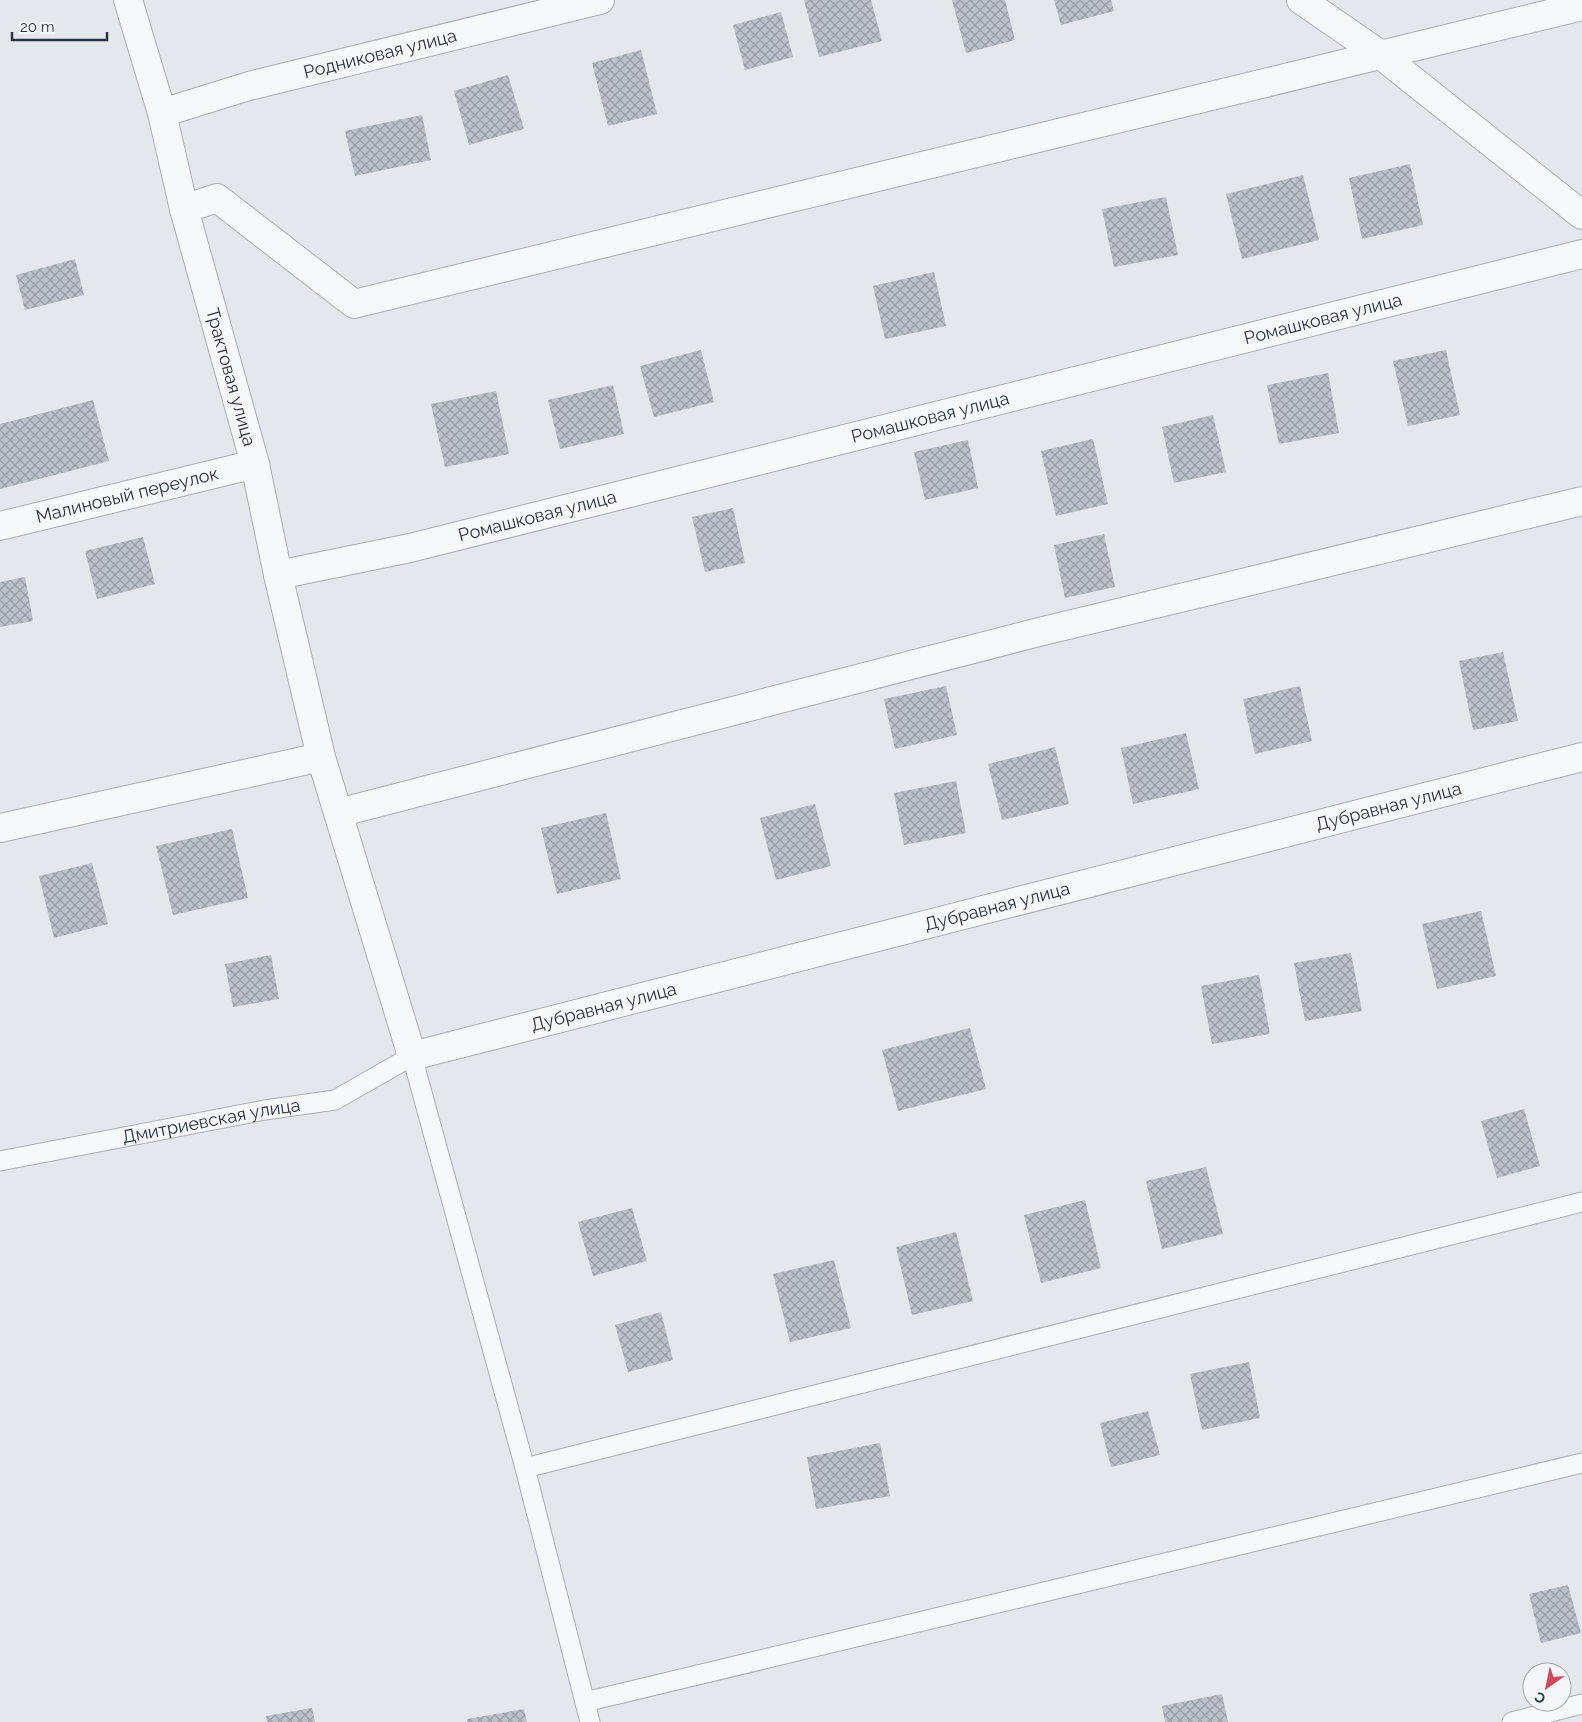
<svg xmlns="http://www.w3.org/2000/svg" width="1582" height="1722" viewBox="0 0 1582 1722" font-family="Raleway,sans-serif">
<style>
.building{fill:url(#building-cross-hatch)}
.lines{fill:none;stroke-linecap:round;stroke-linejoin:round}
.service-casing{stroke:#a9aeb7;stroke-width:21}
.minor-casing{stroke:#a9aeb7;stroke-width:30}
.service{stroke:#f7f8fa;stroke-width:19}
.minor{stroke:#f7f8fa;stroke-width:28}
.labels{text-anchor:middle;stroke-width:4.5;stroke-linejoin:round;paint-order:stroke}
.street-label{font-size:18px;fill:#2b3445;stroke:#f4f6f9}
</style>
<defs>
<pattern id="building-cross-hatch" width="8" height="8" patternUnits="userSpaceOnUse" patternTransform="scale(1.25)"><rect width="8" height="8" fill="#bbc0ca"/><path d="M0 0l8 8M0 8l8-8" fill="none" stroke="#989da6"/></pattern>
</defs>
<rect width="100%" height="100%" fill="#e4e7ec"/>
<!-- building -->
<path class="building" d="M804 0H871L882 41 819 57Z
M952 0H1005L1015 40 966 53Z
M1054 0H1111L1114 11 1061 25Z
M781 12 793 57 745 70 733 25Z
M641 50 657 114 608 126 592 63Z
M508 75 524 129 469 145 454 91Z
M422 115 431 160 355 176 345 131Z
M1410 164 1423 225 1362 239 1349 178Z
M1303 175 1319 240 1242 259 1226 194Z
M1166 197 1178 255 1114 267 1102 209Z
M75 259 84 295 25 310 16 275Z
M934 272 946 326 885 339 873 286Z
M701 350 714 402 654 417 640 366Z
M1446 350 1460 415 1408 426 1393 361Z
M1328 373 1339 433 1279 444 1267 385Z
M613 385 624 434 560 449 548 400Z
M496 391 509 454 445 467 431 404Z
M93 400 109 461 0 489V424Z
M1213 415 1226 472 1174 483 1162 427Z
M1093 439 1108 504 1056 516 1041 451Z
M968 440 978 488 925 500 914 452Z
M733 508 745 563 705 572 692 517Z
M1104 534 1115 587 1065 598 1054 545Z
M143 537 155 584 97 599 85 551Z
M25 577 33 621 0 627V582Z
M1503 652 1518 721 1473 730 1459 661Z
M946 686 957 735 895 749 884 699Z
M1300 686 1312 741 1255 754 1243 699Z
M1186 733 1199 789 1133 804 1121 748Z
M1055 747 1069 804 1002 820 988 764Z
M956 781 966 833 904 845 894 793Z
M815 804 831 866 776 880 760 818Z
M606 813 621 879 557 894 541 828Z
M232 829 248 898 173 915 156 846Z
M92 863 108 924 54 938 39 876Z
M1481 911 1496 976 1437 989 1422 924Z
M1351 953 1362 1011 1305 1021 1294 963Z
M271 955 279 999 233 1007 225 964Z
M1259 975 1270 1034 1212 1044 1201 986Z
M970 1028 986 1089 898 1111 882 1050Z
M1524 1109 1540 1166 1497 1178 1481 1121Z
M1206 1167 1223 1234 1162 1249 1146 1181Z
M1085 1200 1101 1268 1041 1283 1024 1215Z
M632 1208 647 1261 593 1276 578 1222Z
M956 1232 973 1301 912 1315 896 1247Z
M834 1260 851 1328 790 1342 773 1274Z
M661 1312 673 1360 628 1372 615 1325Z
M1249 1362 1260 1418 1202 1430 1190 1374Z
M1148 1411 1160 1455 1111 1467 1100 1423Z
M880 1443 890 1496 816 1509 807 1457Z
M1568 1585 1581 1633 1541 1643 1529 1594Z
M1222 1694 1228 1722H1165L1162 1706Z
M312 1708 315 1722H267L266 1716Z
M524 1709 527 1722H467V1719Z"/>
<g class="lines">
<!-- service casing -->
<g class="service-casing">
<g id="service">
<path id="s1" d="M0 1161 265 1110 335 1100 412 1056 525 1468 590 1722"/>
<path d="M525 1468 1582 1202"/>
<path d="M585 1702 1582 1463"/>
<path d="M1512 1722 1582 1704"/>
</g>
</g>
<!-- minor casing -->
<g class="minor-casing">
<g id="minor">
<path id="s2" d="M128 0 162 113 184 209 255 464 278 575 321 757 412 1056 1582 757"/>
<path d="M1301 0 1381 55 1582 215"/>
<path id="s3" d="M162 113 249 86 600 0"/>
<path d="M184 209 217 198 354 304 1582 6"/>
<path id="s4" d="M0 526 255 464"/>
<path id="s5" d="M278 575 410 548 1582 254"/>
<path d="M338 813 1035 633 1582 501"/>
<path d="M0 828 321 757"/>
</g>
</g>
<!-- service -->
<use href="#service" class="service"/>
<!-- minor -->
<use href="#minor" class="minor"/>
</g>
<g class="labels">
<!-- street labels -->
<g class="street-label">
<text dy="6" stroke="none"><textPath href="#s3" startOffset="226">Родниковая улица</textPath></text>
<text dy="6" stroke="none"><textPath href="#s5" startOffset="1076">Ромашковая улица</textPath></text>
<text dy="6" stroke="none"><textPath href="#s2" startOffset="391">Трактовая улица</textPath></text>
<text dy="6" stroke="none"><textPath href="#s5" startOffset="671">Ромашковая улица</textPath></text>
<text dy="6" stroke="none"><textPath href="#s4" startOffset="131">Малиновый переулок</textPath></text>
<text dy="6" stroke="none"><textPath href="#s5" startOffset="266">Ромашковая улица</textPath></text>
<text dy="6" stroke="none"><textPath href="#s2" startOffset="2102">Дубравная улица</textPath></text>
<text dy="6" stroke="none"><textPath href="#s2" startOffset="1698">Дубравная улица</textPath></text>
<text dy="6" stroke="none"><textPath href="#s2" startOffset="1292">Дубравная улица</textPath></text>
<text dy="6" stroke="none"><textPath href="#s1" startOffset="215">Дмитриевская улица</textPath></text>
</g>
</g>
<!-- north arrow -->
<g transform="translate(1547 1687) rotate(213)"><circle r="24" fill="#f4f6f9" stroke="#a4a8b1"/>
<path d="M0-4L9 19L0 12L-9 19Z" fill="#d1495b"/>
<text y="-8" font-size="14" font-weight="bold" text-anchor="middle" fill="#2b3445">С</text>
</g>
<!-- scale -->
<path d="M12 32v8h95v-8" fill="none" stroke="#2b3445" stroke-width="2.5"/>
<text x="20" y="32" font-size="15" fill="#2b3445" stroke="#f4f6f9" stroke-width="4" paint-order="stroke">20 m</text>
</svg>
